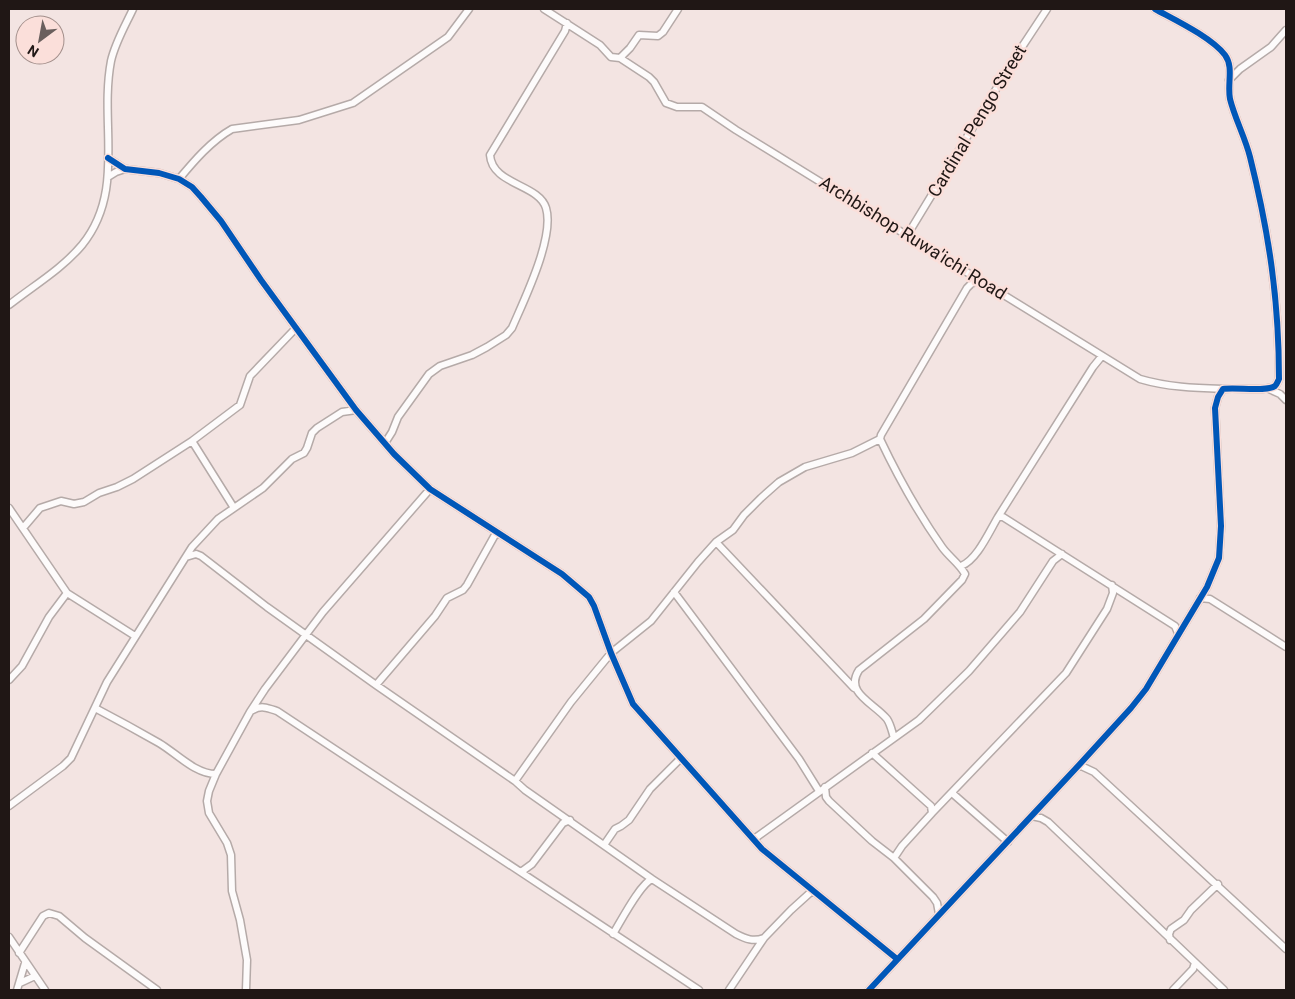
<svg xmlns="http://www.w3.org/2000/svg" width="1295" height="999" viewBox="0 0 1295 999" font-family="Roboto,sans-serif">
<style>
.lines{fill:none;stroke-linecap:round;stroke-linejoin:round}
.minor-casing{stroke:#b5aaa8;stroke-width:9}
.minor{stroke:#fdfbfb;stroke-width:6}
.cycleway-casing{stroke:#fbdfda;stroke-width:9}
.cycleway{stroke:#0057b8;stroke-width:6}
.labels{text-anchor:middle;stroke-width:5;stroke-linejoin:round;paint-order:stroke}
.street-label{font-size:18px;fill:#201715;stroke:#fbdfda}
</style>
<rect width="100%" height="100%" fill="#f3e4e2"/>
<g class="lines">
<!-- minor casing -->
<g class="minor-casing">
<path id="minor" d="M544 9 600 45 611 57 620 58 630 48 639 35 658 36 663 32 678 9
M620 58 649 77 654 82 666 103 677 107H702L736 130 1140 379C1167 387 1195 388 1223 389
M1229 80 1240 69 1271 47 1286 30
M108 158 125 169 159 173 179 179 192 187 201 197 221 221 261 280 356 410 394 454 430 489 562 574 589 597 594 606 611 653 633 704 762 849 897 959
M108 177 116 172 125 169
M179 179C194 161 211 141 232 129L299 120 353 103 448 37 469 9
M908 234 1018 53 1047 9
M9 305C33 286 62 269 82 245 126 191 99 124 111 61 115 43 125 26 133 9
M1269 389 1280 394 1286 400
M192 441 234 508
M385 443 392 432 398 417 429 374 440 366 472 355 487 347 506 335 512 328C524 300 555 237 546 208 539 184 492 185 490 155L565 31 567 23
M9 508 67 593 135 636
M998 517 1093 367 1102 356
M23 528 40 508 61 501 74 504 84 502 99 493 117 487 133 479 192 441 240 405 250 376 296 328
M716 542 854 688
M186 557 196 554 201 556 267 607 376 685 515 781 525 790 652 879 736 934C746 939 753 942 764 938
M961 566C977 560 989 532 998 517H1003L1175 626 1178 633
M674 592 799 759 819 791
M1200 598 1210 599 1286 647
M9 680 22 666 49 617 67 593
M376 685 435 616 447 598 463 590 467 585 496 533
M95 708C116 719 138 731 159 743 176 753 195 774 216 774
M253 710C261 705 268 708 277 711L699 990
M894 738C892 732 891 725 887 719 874 703 844 693 859 670L924 619 962 580 965 574C959 563 949 557 942 547 918 513 898 477 880 439L881 435 967 288 971 284 980 280
M872 753 931 806 932 813 902 846 894 858
M1079 765 1094 772 1286 949
M515 781 571 702 611 653 651 621 698 562 716 542 733 530 744 515 761 498 779 482 805 467 852 453 880 439
M825 787 826 797 829 801 872 841 894 858 933 897 937 903 939 914
M952 793 1008 842
M9 806 63 766 71 758 107 682 192 547 218 519 263 488 292 459 304 453 307 448 312 433 317 428 342 412 356 410
M932 813 1066 673 1107 609 1113 593 1112 585
M1032 816 1041 818 1048 822 1224 990
M754 839 919 720 969 671 1020 612 1053 561 1062 554
M604 845 615 829 621 826 629 820 650 789 680 759
M521 872 532 864 563 823 570 820
M613 934C621 921 640 884 652 879
M9 937 45 990
M1170 940 1169 934 1171 929 1184 920 1191 910 1218 884
M19 953 43 916 49 913 59 916 85 938 157 990
M20 983 35 976
M17 990 25 963
M246 990 247 960 240 920 232 891 231 855 227 843 209 813 207 801 209 791 216 774 250 712 265 689 323 612 430 489
M729 990 764 938 791 910 812 891
M869 990 1079 765 1131 708 1146 689 1207 587 1219 558 1221 526 1215 408 1218 397 1223 389C1235 387 1267 392 1275 386 1277 384 1278 381 1279 379 1279 300 1269 233 1250 157 1245 137 1235 119 1230 99 1227 84 1234 67 1225 55 1211 37 1175 20 1155 9
M1173 990 1193 969 1195 963"/>
</g>
<!-- minor -->
<use href="#minor" class="minor"/>
<!-- cycleway casing -->
<g class="cycleway-casing">
<path id="cycleway" d="M108 158 125 169 159 173 179 179 192 187 201 197 221 221 261 280 356 410 394 454 430 489 562 574 589 597 594 606 611 653 633 704 762 849 897 959
M869 990 1079 765 1131 708 1146 689 1207 587 1219 558 1221 526 1215 408 1218 397 1223 389C1235 387 1267 392 1275 386 1277 384 1278 381 1279 379 1279 300 1269 233 1250 157 1245 137 1235 119 1230 99 1227 84 1234 67 1225 55 1211 37 1175 20 1155 9"/>
</g>
<!-- cycleway -->
<use href="#cycleway" class="cycleway"/>
</g>
<g class="labels">
<!-- street labels -->
<g class="street-label">
<text transform="translate(977 121) rotate(-59)" y="6">Cardinal Pengo Street</text>
<text transform="translate(913 238) rotate(32)" y="6">Archbishop Ruwa'ichi Road</text>
</g>
</g>
<!-- border -->
<rect width="1295" height="999" fill="none" stroke="#201715" stroke-width="20"/>
<!-- north arrow -->
<g transform="translate(40 40) rotate(212)"><circle r="24" fill="#fbdfda" stroke="#a38f8b"/>
<path d="M0-4L9 19L0 12L-9 19Z" fill="#6a5f5d"/>
<text y="-8" font-size="14" font-weight="bold" text-anchor="middle" fill="#201715">N</text>
</g>
</svg>
